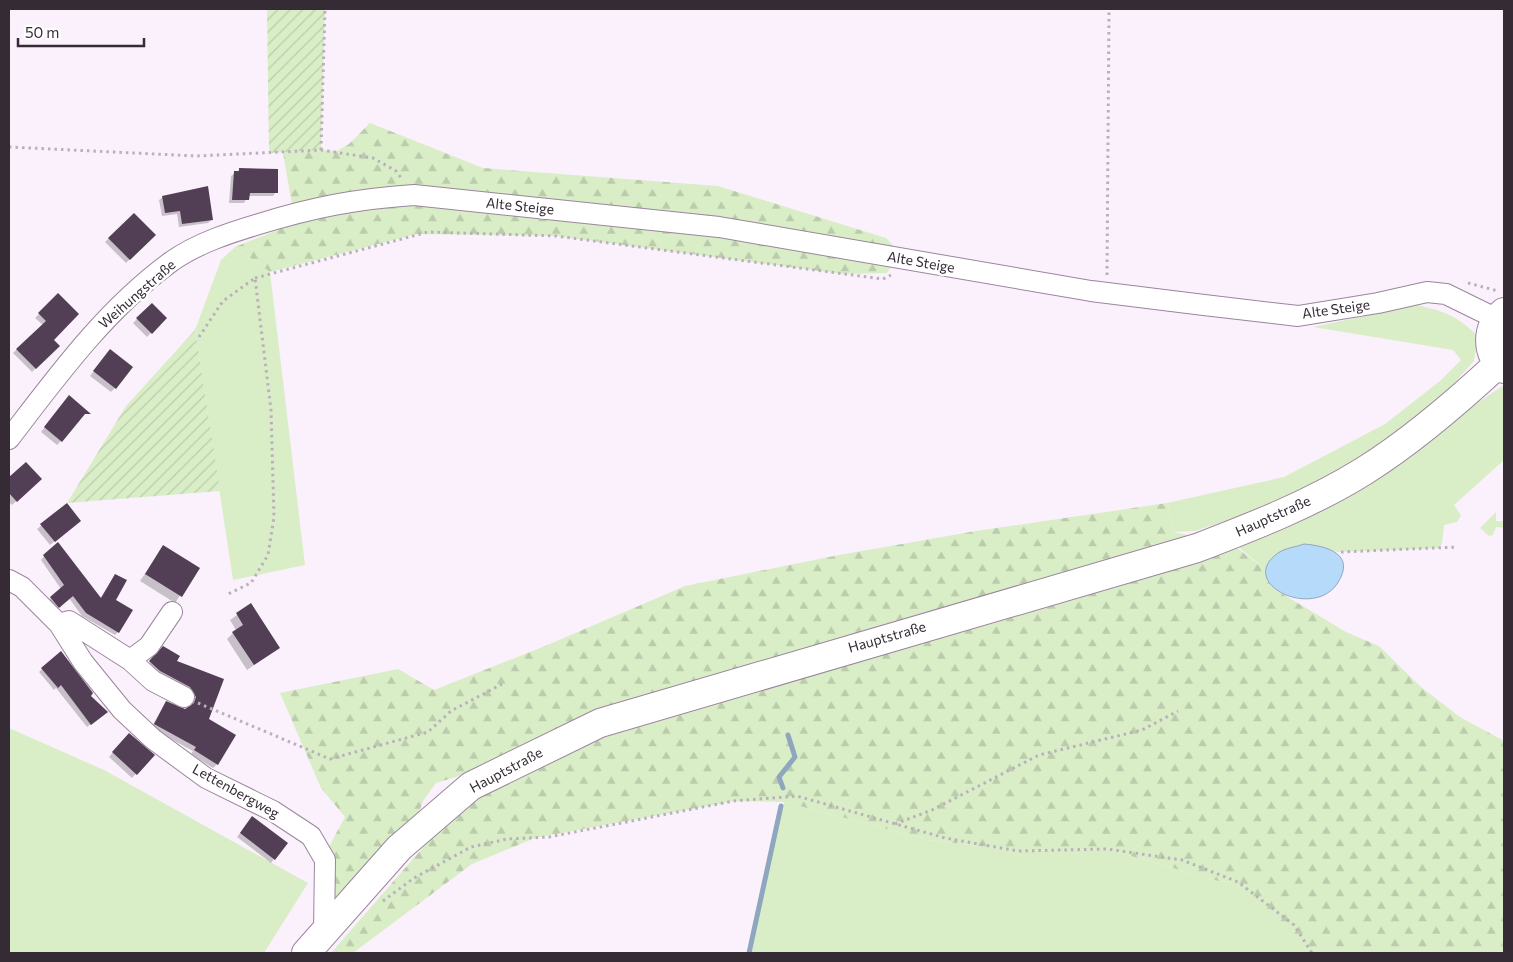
<svg xmlns="http://www.w3.org/2000/svg" width="1513" height="962" viewBox="0 0 1513 962" font-family="Commissioner,sans-serif">
<style>
.grass{fill:#d9eec7}
.forest{fill:url(#forest-firs)}
.garden{fill:url(#garden-furrows)}
.water{fill:#b6dafa;stroke:#8fa6bf}
.shadow{fill:#0003}
.lines{fill:none;stroke-linecap:round;stroke-linejoin:round}
.stream{stroke:#8fa6bf;stroke-width:5}
.building{fill:#533f55}
.minor-casing{stroke:#9b859e;stroke-width:22}
.secondary-casing{stroke:#9b859e;stroke-width:30}
.path{stroke:#bab0bb;stroke-width:3;stroke-dasharray:2.5 4;stroke-linecap:butt}
.minor{stroke:#fff;stroke-width:20}
.secondary{stroke:#fff;stroke-width:28}
.labels{text-anchor:middle;stroke-width:5;stroke-linejoin:round;paint-order:stroke}
.street-label{font-size:14px;fill:#342b35;stroke:#fff}
</style>
<defs>
<pattern id="forest-firs" width="22" height="20" patternUnits="userSpaceOnUse" patternTransform="scale(1.25)"><rect width="22" height="20" fill="#d9eec7"/><path d="M5 1l3.5 6h-7zM16 11l3.5 6h-7z" fill="#bbccac"/></pattern>
<pattern id="garden-furrows" width="10" height="10" patternUnits="userSpaceOnUse" patternTransform="scale(1.25)"><rect width="10" height="10" fill="#d9eec7"/><path d="M-1 1l2-2M0 10L10 0M9 11l2-2" fill="none" stroke="#bbccac"/></pattern>
</defs>
<rect width="100%" height="100%" fill="#fbf1fc"/>
<!-- grass -->
<path class="grass" d="M235 247 270 272 305 565 233 580 195 330 221 260Z
M1416 305C1445 311 1457 316 1478 336L1474 361 1433 407 1364 457 1324 482 1261 509 1195 531 1173 532 1167 503 1284 477 1385 424 1440 381 1461 360 1453 350 1313 327Z
M1504 385V460L1454 505 1461 515 1457 522 1444 525 1442 544 1438 548 1337 552 1320 546 1273 558 1266 570 1237 546 1387 463Z
M1496 512V521H1504V528L1496 527 1493 535 1489 536 1480 528Z
M9 728 104 770 308 883 264 953H9Z
M784 802 929 840 1018 851 1107 849 1218 881 1236 882 1308 953H749Z"/>
<!-- forest -->
<path class="forest" d="M370 123 483 168 718 186 886 238 900 253 887 273 843 274 556 236 417 234 270 272 235 247 295 223 283 152 321 150 337 151 349 144Z
M1167 503 1173 532 1232 544 1266 570 1267 580 1276 590 1346 632 1379 646 1421 687 1460 717 1504 741V953H1308L1235 882 1218 881 1107 849 1018 851 929 840 784 802 734 801 535 838 472 864 353 953H331L447 820 489 767 436 783 423 801 416 821 325 907V854L345 817 321 788 280 693 398 669 434 690 545 646 685 586 839 555 976 531Z"/>
<!-- garden -->
<path class="garden" d="M267 10H325L321 150 269 153Z
M195 330 220 491 67 503 126 406Z"/>
<!-- water -->
<path class="water" d="M1304 544C1327 546 1357 554 1337 584 1312 620 1236 583 1278 553 1285 548 1296 547 1304 544Z"/>
<!-- shadow -->
<path class="shadow" d="M239 170 276 192 273 196H248L244 203H229L231 176Z
M207 188 211 220 208 223 179 227 177 214 162 216 159 200 163 197Z
M134 214 154 235 126 263 105 242Z
M58 295 52 340 58 346 32 372 13 353 43 325 35 318Z
M152 304 165 318 147 337 133 323Z
M106 355 115 388 111 392 90 376Z
M65 401 61 441 57 445 41 432Z
M26 464 40 479 12 505 9 502V479Z
M66 505 75 525 50 545 37 529Z
M163 547 198 569 175 603 140 581Z
M44 556 100 599 115 575 114 600 118 632 115 635 82 616 69 598 55 610 47 601 61 589 41 560Z
M251 605 279 648 247 670 227 639 236 630 230 620Z
M164 648 175 662 222 680 207 719 217 764 213 768 191 754 193 751 151 728 166 702 185 710 191 706 192 700 146 666Z
M42 669 89 697 103 715 87 727 56 688 54 690 39 672Z
M125 738 153 755 132 778 109 757Z
M248 822 274 859 271 863 237 837Z"/>
<g class="lines">
<!-- stream -->
<path class="stream" d="M783 788 779 777 795 757 788 735
M749 953 781 806"/>
</g>
<!-- building -->
<path class="building" d="M239 168 278 169V193H250L249 200H232L234 171H239Z
M208 186 213 220 182 224 180 211 165 213 162 196Z
M134 213 156 235 130 260 108 238Z
M58 293 79 314 54 340 60 346 36 369 16 349 46 321 38 313Z
M152 303 167 318 152 334 136 318Z
M110 349 133 367 116 389 93 371Z
M69 395 91 414H85L62 442 44 427Z
M26 462 42 479 17 502 9 493V477Z
M67 503 81 521 55 542 40 524Z
M58 542 101 598 115 574 127 580 116 600 133 610 119 633 86 613 73 596 59 608 50 597 64 585 43 555Z
M163 545 200 568 182 597 145 574Z
M251 603 280 648 254 665 232 632 243 625 236 613Z
M163 646 180 656 177 661 224 679 209 719 236 735 218 765 194 750 196 747 154 724 166 701 185 709 194 703 196 697 190 687 160 671 149 661Z
M61 651 93 693 91 696 108 712 91 725 61 685 58 688 41 668Z
M129 733 155 755 137 775 112 752Z
M252 816 288 843 275 860 240 833Z"/>
<g class="lines">
<!-- minor casing -->
<g class="minor-casing">
<path id="minor" d="M9 439C58 375 106 309 172 261 198 243 229 233 259 224 314 207 356 199 414 195L719 227 1091 291 1204 305 1298 316 1378 303 1427 292 1446 294 1497 319
M9 580 22 587 59 624 83 662 122 710 153 739 206 778 273 811 311 836 325 860 324 932
M59 624 69 621 130 660 153 681 184 697
M130 660 149 646 172 612"/>
</g>
<!-- secondary casing -->
<g class="secondary-casing">
<path id="secondary" d="M1504 312C1485 328 1486 354 1504 369
M306 953 399 848 471 786 600 723 1197 548C1254 526 1311 504 1364 471 1412 441 1456 403 1498 364"/>
</g>
<!-- path -->
<path class="path" d="M9 147 196 156 321 150 373 158 396 171 402 179
M321 150 325 9
M1107 275 1109 9
M255 278 428 232 556 236 883 279 891 275
M1468 283 1498 291
M199 337 223 301 255 278 271 410 274 517 268 555 251 583 228 594
M1341 552 1457 547
M198 703 330 759 428 732 451 711 502 684
M895 824 932 810 1039 755 1142 730 1178 711
M383 901 414 878 471 847 507 839 549 837 734 801 797 796 945 838 1018 851 1107 849 1182 860 1238 882 1294 925 1312 953"/>
<!-- minor -->
<use href="#minor" class="minor"/>
<!-- secondary -->
<use href="#secondary" class="secondary"/>
</g>
<g class="labels">
<!-- street labels -->
<g class="street-label">
<text transform="translate(520 206) rotate(6)" y="5">Alte Steige</text>
<text transform="translate(921 262) rotate(10)" y="5">Alte Steige</text>
<text transform="translate(137 294) rotate(-41)" y="5">Weihungstraße</text>
<text transform="translate(1336 309) rotate(-8)" y="5">Alte Steige</text>
<text transform="translate(1273 516) rotate(-24)" y="5">Hauptstraße</text>
<text transform="translate(887 637) rotate(-16)" y="5">Hauptstraße</text>
<text transform="translate(506 770) rotate(-28)" y="5">Hauptstraße</text>
<text transform="translate(236 791) rotate(29)" y="5">Lettenbergweg</text>
</g>
</g>
<!-- border -->
<rect width="1513" height="962" fill="none" stroke="#342b35" stroke-width="20"/>
<!-- scale -->
<path d="M18 38v8h126v-8" fill="none" stroke="#342b35" stroke-width="2.5"/>
<text x="25" y="38" font-size="15" fill="#342b35" stroke="#ffffff" stroke-width="4" paint-order="stroke">50 m</text>
</svg>
